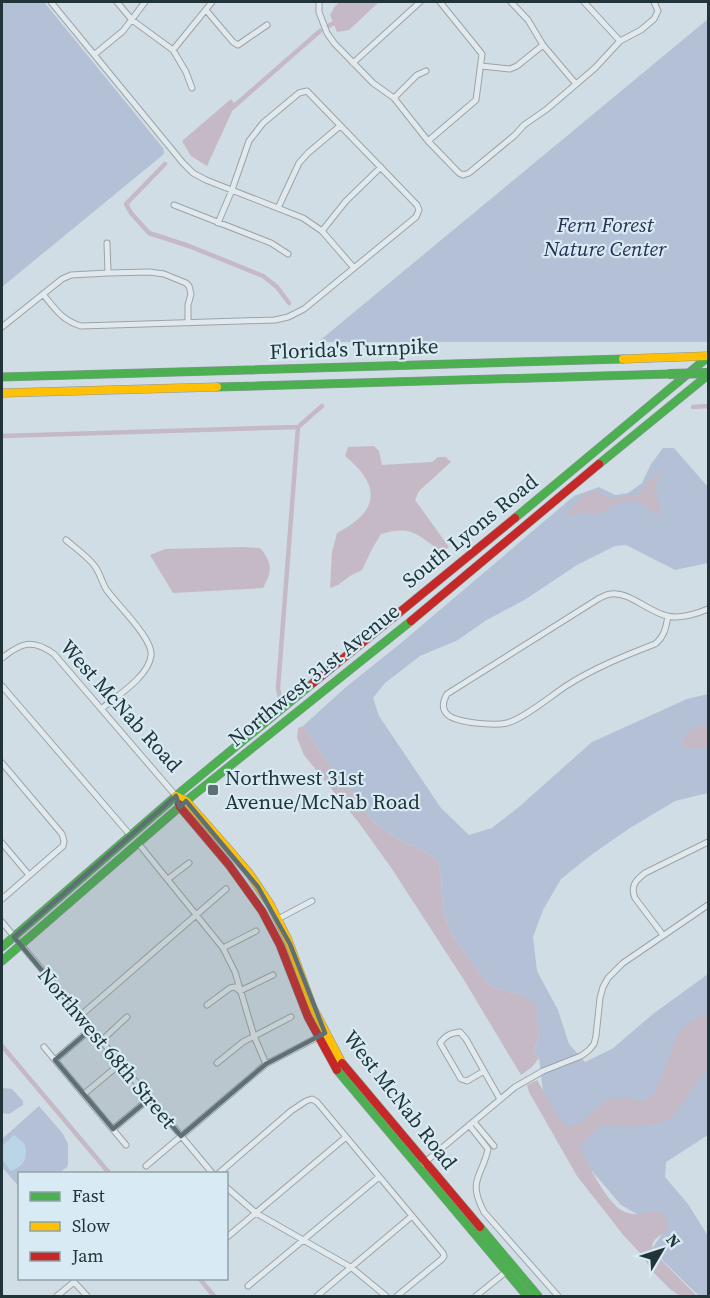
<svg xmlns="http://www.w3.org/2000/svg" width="710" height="1298" viewBox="0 0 710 1298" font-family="'Source Serif 4',serif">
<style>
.green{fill:#b4c0d5}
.sand{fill:#bad5e5}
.water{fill:#c5b9c5}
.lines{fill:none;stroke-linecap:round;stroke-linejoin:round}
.canal{stroke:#c5b9c5;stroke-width:4.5}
.street-casing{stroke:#99a5aa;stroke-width:7}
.fast-casing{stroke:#8a9599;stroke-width:9}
.slow-casing{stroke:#8a9599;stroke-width:9}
.jam-casing{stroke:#8a9599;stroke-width:9}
.street{stroke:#e2e9ec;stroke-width:5}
.fast{stroke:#4caf50;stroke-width:8}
.slow{stroke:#ffc107;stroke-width:8}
.jam{stroke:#c62828;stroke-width:8}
.fast-bridge-casing{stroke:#808b8f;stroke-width:10;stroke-linecap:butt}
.fast-bridge{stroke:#4caf50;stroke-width:9}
.marked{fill:#5f7074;fill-opacity:0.2;stroke:#5f7074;stroke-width:4.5;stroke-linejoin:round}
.poi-dot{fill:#5f7074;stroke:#d8eaf3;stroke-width:2}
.labels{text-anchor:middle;stroke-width:4.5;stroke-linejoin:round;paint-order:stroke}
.park-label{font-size:21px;font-style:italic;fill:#292e53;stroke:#d8eaf3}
.street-label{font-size:21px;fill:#213538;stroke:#d8eaf3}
.poi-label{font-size:21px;fill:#213538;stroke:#d8eaf3;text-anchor:start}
</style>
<rect width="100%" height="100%" fill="#d1dde4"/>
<!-- green -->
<path class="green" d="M2 2H44L163 148 164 154 2 287Z
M708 19V342H318Z
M663 448H674L708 487V563L675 570 626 545 615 546 577 565 526 599 485 621 458 640 420 656 385 683 373 698 379 716 441 808 469 835 492 828 520 806 592 742 687 699 708 694V793L675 801 630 828 591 855 561 879 543 910 533 937 537 971 558 1010 569 1044 585 1062 612 1049 653 1014 708 974V1135L666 1162 665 1177 688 1204 708 1236V1296H699L664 1262 653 1247 665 1230 621 1205 587 1165 559 1121 543 1091 539 1058 534 1053 539 1031 518 994 496 989 486 982 453 936 445 917 443 908 441 877 439 864 436 859 414 846 403 842 374 823 344 782 327 762 303 726 346 687 401 643 574 496 599 487 615 495 628 493 642 483 651 464Z
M3 1088 12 1089 23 1101V1105L9 1114 2 1113V1090Z
M39 1106 63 1134 68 1144V1164L67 1167 59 1173 20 1174 19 1187 2 1167V1139Z"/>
<!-- sand -->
<path class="sand" d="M14 1135 24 1143C29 1155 25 1166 11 1171L2 1159V1146Z"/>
<!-- water -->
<path class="water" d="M340 2H379L349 30 337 32 330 15 335 6Z
M231 99 235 105 207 166 191 156 182 141Z
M374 446 379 451 382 465 432 462 438 457H446L451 462 419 491 415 500 449 547 443 552C418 537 414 524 381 534L372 549 362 570 350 576 338 585 330 588 332 552 337 533C380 511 381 485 345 456L348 447Z
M661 472 662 473 655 486 661 512 659 514C649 514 650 508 642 504 633 499 620 502 611 506 605 516 593 512 582 513 577 514 573 516 567 517L569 510 584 495 590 492 596 491 611 499 638 494 651 479Z
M242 547 260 548C273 563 272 572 263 588L173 593 150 555 165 549Z
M708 725V751L706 748 689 749 683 747C684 731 693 726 708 725Z
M303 726 327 762 344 782 374 823 403 842 414 846 436 859 439 864 441 877 443 908 445 917 453 936 486 982 496 989 518 994 533 1002 537 1007 539 1031 534 1053 539 1058 532 1067 521 1075 464 980 392 869 359 823 304 755 297 738 298 728Z
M708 1014V1069C694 1082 686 1100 674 1115 661 1129 619 1127 601 1125L581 1144 580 1147C587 1163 609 1207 625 1212 630 1214 639 1215 644 1214 648 1213 653 1211 657 1212 666 1213 669 1223 668 1230 661 1236 654 1237 652 1246L663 1262 697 1296H680L670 1289 653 1272 642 1255 624 1236 577 1176 529 1092 527 1085 537 1080 560 1120 567 1127 581 1123 602 1103 609 1099 625 1098 640 1101 647 1100 652 1096 656 1092 676 1039 681 1030 691 1021Z"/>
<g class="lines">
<!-- canal -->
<path class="canal" d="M328 26 338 21
M232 108 320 31
M165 164 126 204 131 213 149 233 189 246 263 276 277 287 289 303
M693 407 708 406
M2 436 298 427
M280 698 278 688 298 427 322 406
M2 1046 110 1174
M199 1278 214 1296"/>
<!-- street casing -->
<g class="street-casing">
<path id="street" d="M51 2 183 163 193 173 206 180 303 218 322 231 354 268
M117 2 132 20 173 50 186 72 192 88
M319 2V12L327 33 334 43 373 83 394 98 428 141 459 173 463 175 469 173 515 135 524 125 547 109 595 68 620 41 641 30 654 19 658 11 654 2
M511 2 528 20 543 45 576 84
M584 2 620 41
M206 10 233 42 238 45 267 25
M173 50 212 2
M95 54 123 31 145 2
M353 63 420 2
M481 66 510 69 517 66 543 45
M394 98 417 75 426 71
M428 141 476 100 482 54 440 2
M174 205 271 243 288 254
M278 208 299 163 308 153 340 126
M322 231 346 201 381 167
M107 243 108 273
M43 294C55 309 62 320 81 326L275 320 288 317 304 309 416 217 419 210 417 205 307 91 299 93 263 123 249 141 232 190 218 223
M2 327 62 279 71 275 108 273 149 272 164 274 186 283 189 286 191 294 188 305V323
M66 540C74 547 91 559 96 568 100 574 102 582 106 589 116 604 154 639 151 656 148 677 117 696 101 709
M668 616C666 628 664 637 655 644 624 656 594 668 566 686 551 696 523 719 507 723 495 726 458 723 448 715 441 709 443 701 447 694L598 599C602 597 607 594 611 594 628 591 649 612 667 616 680 619 697 614 708 609
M2 658C21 643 32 638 54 654L176 796
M2 686 131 836
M2 763 62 834 64 841 63 846 2 899
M2 843 29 875
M138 843 223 948 235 972 254 1036 266 1064
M168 879 189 863
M278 919 312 901
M2 922 213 1174
M663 935 635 898C630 886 636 880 645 873L708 842
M223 948 256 931
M207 1005 230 988 235 987 240 991 273 975
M80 1016 226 889
M460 1032 466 1039 484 1071 467 1081 461 1079 440 1043C446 1035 451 1033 460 1032Z
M101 1041 127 1017
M44 1047 126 1145
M55 1060 91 1029
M217 1063 243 1042 291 1017
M484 1071 500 1099
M84 1094 120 1064
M474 1122 494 1146
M469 1125 488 1149C482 1177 467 1180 484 1212L558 1296
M113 1129 149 1099
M146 1166 266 1064 320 1036
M418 1168 515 1087 543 1071 581 1056 589 1050 594 1044 596 1036 600 998 603 987 608 978 623 963 708 905
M218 1174 291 1111 306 1101 312 1099 317 1102 443 1253 444 1256 442 1259 397 1296
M226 1187 256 1213 352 1268 386 1296
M226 1238 346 1137
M74 1282 87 1296
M248 1286 379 1177
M57 1296 74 1282V1278
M317 1296 412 1216
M476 1296 507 1271"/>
</g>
<!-- fast casing -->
<g class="fast-casing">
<path id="fast" d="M2 377 623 359
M217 387 669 374
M599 464 708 375
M515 518 708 357
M2 947 183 790 313 683
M2 961 191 797 411 621
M337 1070 527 1296
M480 1227 538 1296"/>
</g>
<!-- slow casing -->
<g class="slow-casing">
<path id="slow" d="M623 359 708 356
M2 393 217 387
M176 796 186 801 224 844 249 873 270 904 288 940 313 1008 342 1063"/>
</g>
<!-- jam casing -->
<g class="jam-casing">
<path id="jam" d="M411 621 599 464
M313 683 515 518
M179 804 180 807 229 865 262 911 280 945 308 1017 337 1070
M342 1063 480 1227"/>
</g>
<!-- street -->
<use href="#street" class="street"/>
<!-- fast -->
<use href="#fast" class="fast"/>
<!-- slow -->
<use href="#slow" class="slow"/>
<!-- jam -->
<use href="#jam" class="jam"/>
<!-- fast-bridge casing -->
<g class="fast-bridge-casing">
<path id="fast-bridge" d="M669 374 708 373"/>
</g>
<!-- fast-bridge -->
<use href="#fast-bridge" class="fast-bridge"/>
</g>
<!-- marked area -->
<path class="marked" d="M176 796 180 807 186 801 258 887 290 944 325 1033 266 1064 181 1136 149 1099 113 1129 55 1060 91 1029 14 937Z"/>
<!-- markers -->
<rect class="poi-dot" x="207" y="784" width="12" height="12" rx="3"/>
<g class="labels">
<!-- park labels -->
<g class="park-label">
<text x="605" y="232">Fern Forest<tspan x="605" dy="24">Nature Center</tspan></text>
</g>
<!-- street labels -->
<g class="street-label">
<text transform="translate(354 349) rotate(-2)" y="7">Florida's Turnpike</text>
<text transform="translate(470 531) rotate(-39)" y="7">South Lyons Road</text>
<text transform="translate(314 675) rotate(-39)" y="7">Northwest 31st Avenue</text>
<text transform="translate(121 706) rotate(48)" y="7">West McNab Road</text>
<text transform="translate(107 1048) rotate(50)" y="7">Northwest 68th Street</text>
<text transform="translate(400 1100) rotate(52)" y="7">West McNab Road</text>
</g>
<!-- poi labels -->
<g class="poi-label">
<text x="225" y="785">Northwest 31st<tspan x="225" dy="24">Avenue/McNab Road</tspan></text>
</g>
</g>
<!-- border -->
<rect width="710" height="1298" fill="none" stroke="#213538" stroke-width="6"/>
<!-- legend -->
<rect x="18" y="1172" width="210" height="108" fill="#d8eaf3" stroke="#8fa2a8" stroke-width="1.5"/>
<rect x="30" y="1192" width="30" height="9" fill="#4caf50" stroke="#8fa2a8" stroke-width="1.5"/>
<text x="72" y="1202" font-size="18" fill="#213538">Fast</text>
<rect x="30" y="1222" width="30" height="9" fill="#ffc107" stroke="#8fa2a8" stroke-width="1.5"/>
<text x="72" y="1232" font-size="18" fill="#213538">Slow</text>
<rect x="30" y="1252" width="30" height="9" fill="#c62828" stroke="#8fa2a8" stroke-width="1.5"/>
<text x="72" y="1262" font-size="18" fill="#213538">Jam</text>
<!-- north arrow -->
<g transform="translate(662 1250) rotate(51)" stroke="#d8eaf3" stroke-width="4.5" paint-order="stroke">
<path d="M0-4.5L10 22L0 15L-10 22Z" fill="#213538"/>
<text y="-9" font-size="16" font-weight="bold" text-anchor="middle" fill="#213538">N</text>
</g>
</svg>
